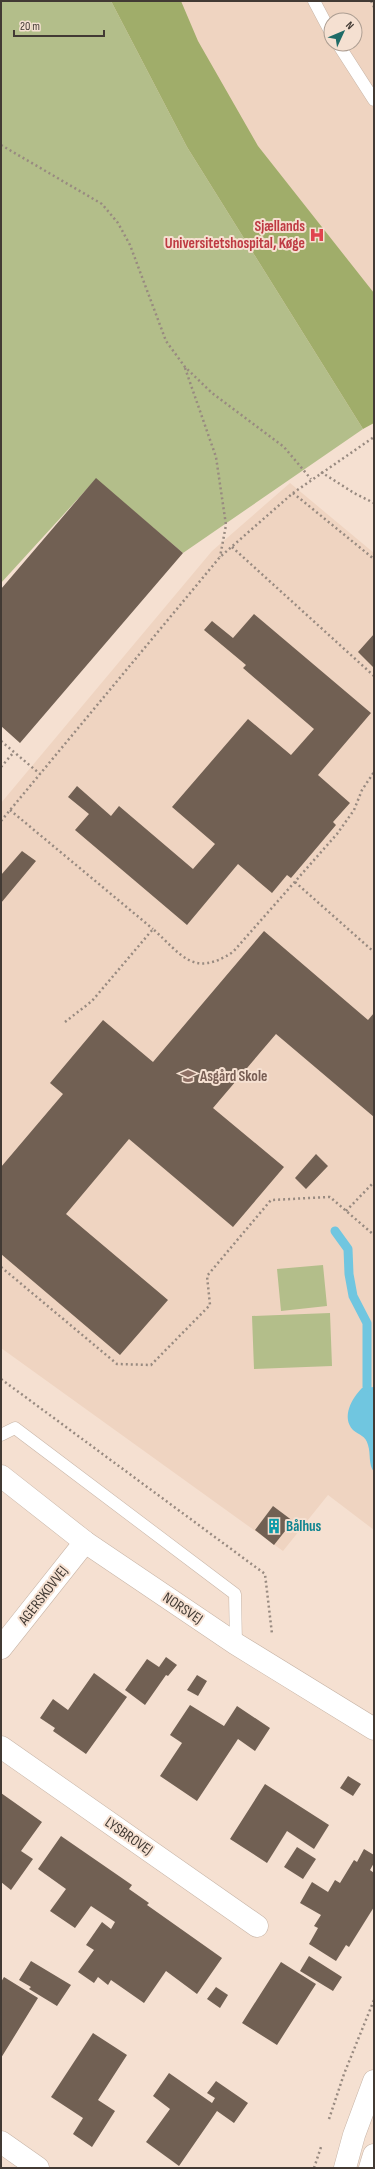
<svg xmlns="http://www.w3.org/2000/svg" width="375" height="2169" viewBox="0 0 375 2169" font-family="'Sofia Sans Condensed',sans-serif">
<style>
.built{fill:#efd4c1;fill-rule:evenodd}
.green{fill:#b3be8a}
.forest{fill:#a0ad6a}
.water{fill:#70c6e0}
.lines{fill:none;stroke-linecap:round;stroke-linejoin:round}
.stream{stroke:#70c6e0;stroke-width:9}
.building{fill:#716053}
.lane-casing{stroke:#c8b5a7;stroke-width:13}
.street-casing{stroke:#c8b5a7;stroke-width:23}
.secondary-casing{stroke:#c8b5a7;stroke-width:23}
.path{stroke:#988a80;stroke-width:2.5;stroke-dasharray:2 3;stroke-linecap:butt}
.lane{stroke:#fff;stroke-width:12}
.street{stroke:#fff;stroke-width:22}
.secondary{stroke:#fff;stroke-width:22}
.labels{text-anchor:middle;stroke-width:4;stroke-linejoin:round;paint-order:stroke}
.health-label{font-size:15px;font-weight:bold;fill:#be3a42;stroke:#f5e0d1;text-anchor:end}
.education-label{font-size:15px;font-weight:bold;fill:#785e54;stroke:#f5e0d1;text-anchor:start}
.culture-label{font-size:15px;font-weight:bold;fill:#0d838f;stroke:#f5e0d1;text-anchor:start}
.street-label{font-size:15px;fill:#423a34;stroke:#f5e0d1}
</style>
<rect width="100%" height="100%" fill="#f5e0d1"/>
<!-- built -->
<path class="built" d="M133 1H374V379ZM331 20H355V44H331Z
M290 483 374 553V1530L328 1495 283 1551 1 1348V803L212 551Z"/>
<!-- green -->
<path class="green" d="M1 1H111L187 147 363 429 183 553 96 479 1 583Z
M323 1265 327 1306 281 1311 277 1269Z
M330 1313 332 1366 254 1369 252 1316Z"/>
<!-- forest -->
<path class="forest" d="M111 1H181L198 41 258 146 374 293V423L363 429 187 147Z"/>
<!-- water -->
<path class="water" d="M374 1387V1472C368 1464 371 1454 368 1445 366 1436 359 1435 353 1430 341 1417 352 1398 362 1388Z"/>
<g class="lines">
<!-- stream -->
<path class="stream" d="M335 1231 348 1249 349 1274 353 1296 367 1323V1387"/>
</g>
<!-- building -->
<path class="building" d="M96 478 183 553 20 743 1 726V589Z
M254 614 371 713 318 775 350 803 333 822 336 825 291 878 287 875 272 893 238 864 187 925 75 830 89 814 68 797 77 786 111 816 119 806 193 869 215 844 172 807 248 719 291 755 314 729 243 668 246 665 204 630 212 621 233 638Z
M374 634V668L358 652Z
M22 851 36 861 1 903V875Z
M264 931 368 1020 374 1013V1117L276 1034 213 1108 284 1167 233 1227 129 1139 66 1214 168 1300 120 1355 1 1254V1167L63 1094 50 1083 103 1020 153 1062Z
M316 1154 328 1166 306 1189 295 1178Z
M273 1506 293 1521 274 1545 255 1530Z
M166 1657 177 1665 168 1676 166 1675 145 1705 125 1690 147 1659 159 1667Z
M94 1673 127 1697 86 1754 53 1731 55 1728 40 1718 53 1699 68 1710Z
M197 1675 207 1681 198 1696 187 1690Z
M190 1705 224 1726 237 1706 270 1728 255 1751 238 1739 197 1801 160 1776 182 1743 170 1735Z
M348 1776 361 1784 353 1796 340 1788Z
M265 1784 329 1825 314 1849 287 1831 267 1863 230 1839Z
M1 1793 42 1822 21 1851 33 1859 11 1890 1 1882Z
M61 1836 132 1885 129 1889 149 1903 147 1905 222 1958 197 1994 166 1971 144 2003 111 1980 108 1985 98 1977 94 1983 78 1972 94 1950 86 1945 102 1922 111 1929 115 1922 91 1906 75 1928 50 1911 66 1889 38 1869Z
M297 1847 316 1859 303 1879 284 1867Z
M364 1849 374 1855V1863L370 1870 374 1873V1907L349 1947 346 1945 336 1961 309 1944 318 1928 314 1926 321 1915 300 1903 312 1882 328 1892 335 1880 340 1883 354 1860 357 1862Z
M309 1956 342 1977 333 1991 300 1971Z
M31 1961 71 1985 57 2006 29 1989 31 1987 19 1980Z
M281 1962 316 1984 277 2045 242 2023Z
M4 1977 38 1998 1 2058V1982Z
M216 1987 228 1995 220 2008 207 1999Z
M93 2033 127 2055 98 2100 115 2111 92 2147 73 2134 83 2118 51 2097Z
M169 2073 212 2103 215 2098 207 2093 216 2081 248 2103 234 2123 217 2111 179 2166 146 2142 170 2109 153 2096Z"/>
<g class="lines">
<!-- lane casing -->
<g class="lane-casing">
<path id="lane" d="M314 1 331 33
M338 44 374 100
M1 1435 15 1428 235 1594 236 1644"/>
</g>
<!-- street casing -->
<g class="street-casing">
<path id="street" d="M1 1648 85 1542
M1 1747 257 1926
M1 2142 38 2168"/>
</g>
<!-- secondary casing -->
<g class="secondary-casing">
<path id="secondary" d="M1 1476 85 1542 236 1644 374 1729
M345 2168 354 2135 374 2081
M370 2168 374 2155"/>
</g>
<!-- path -->
<path class="path" d="M371 1 374 7
M1 145 102 204 118 223 130 245 166 341 185 367 212 393 284 447 311 479
M185 368 216 457 226 525 220 557
M321 472 354 493 374 503
M293 493 374 559
M232 547 374 676
M1 741 40 774
M1 767 14 752
M10 810 153 929
M1 821 220 557 293 493 374 437
M295 882 374 952
M65 1022 92 1001 153 929C182 955 193 978 233 952L337 834 354 810 362 790 374 772
M346 1211 374 1182
M1 1267 117 1364 151 1365 210 1305 207 1276 271 1200 330 1197 374 1235
M1 1379 265 1574 272 1634
M329 2119 344 2074 374 2000
M314 2168 321 2147"/>
<!-- lane -->
<use href="#lane" class="lane"/>
<!-- street -->
<use href="#street" class="street"/>
<!-- secondary -->
<use href="#secondary" class="secondary"/>
</g>
<!-- icons -->
<defs>
<g id="hospital-bare" transform="scale(1.2)"><path d="M-5-5h3v3.5h4V-5h3V5h-3V1.5h-4V5h-3Z" fill="#e0444e" stroke="#f5e0d1" stroke-width="2.5" paint-order="stroke"/></g>
<g id="school-bare" transform="scale(1.2)"><path d="M0-5L7-2L0 1L-7-2ZM-4 1L0 2.5L4 1V4Q0 6-4 4Z" fill="#8d6e63" stroke="#f5e0d1" stroke-width="2.5" paint-order="stroke"/></g>
<g id="building-bare" transform="scale(1.2)"><path d="M-4-6H4V6H1V3H-1V6H-4ZM-2.5-4.3h1.7v1.8h-1.7ZM.8-4.3h1.7v1.8H.8ZM-2.5-1h1.7V.8h-1.7ZM.8-1h1.7V.8H.8Z" fill="#0f9aa8" stroke="#f5e0d1" stroke-width="2.5" paint-order="stroke"/></g>
</defs>
<g fill-rule="evenodd">
<use href="#hospital-bare" x="317" y="235"/>
<use href="#school-bare" x="188" y="1076"/>
<use href="#building-bare" x="274" y="1526"/>
</g>
<g class="labels">
<!-- health labels -->
<g class="health-label">
<text x="305" y="231">Sjællands<tspan x="305" dy="17">Universitetshospital, Køge</tspan></text>
</g>
<!-- education labels -->
<g class="education-label">
<text x="200" y="1081">Asgård Skole</text>
</g>
<!-- culture labels -->
<g class="culture-label">
<text x="286" y="1531">Bålhus</text>
</g>
<!-- street labels -->
<g class="street-label">
<text transform="translate(43 1595) rotate(-52)" y="5">AGERSKOVVEJ</text>
<text transform="translate(183 1608) rotate(34)" y="5">NORSVEJ</text>
<text transform="translate(129 1836) rotate(35)" y="5">LYSBROVEJ</text>
</g>
</g>
<!-- border -->
<rect width="375" height="2169" fill="none" stroke="#423a34" stroke-width="4"/>
<!-- north arrow -->
<g transform="translate(343 32) rotate(46)"><circle r="19" fill="#f5e0d1" stroke="#ad9e92"/>
<path d="M0-3L7 15L0 10L-7 15Z" fill="#1f6b67"/>
<text y="-6" font-size="11" font-weight="bold" text-anchor="middle" fill="#423a34">N</text>
</g>
<!-- scale -->
<path d="M14 30v6h90v-6" fill="none" stroke="#423a34" stroke-width="2"/>
<text x="20" y="30" font-size="12" fill="#423a34" stroke="#f5e0d1" stroke-width="3" paint-order="stroke">20 m</text>
</svg>
